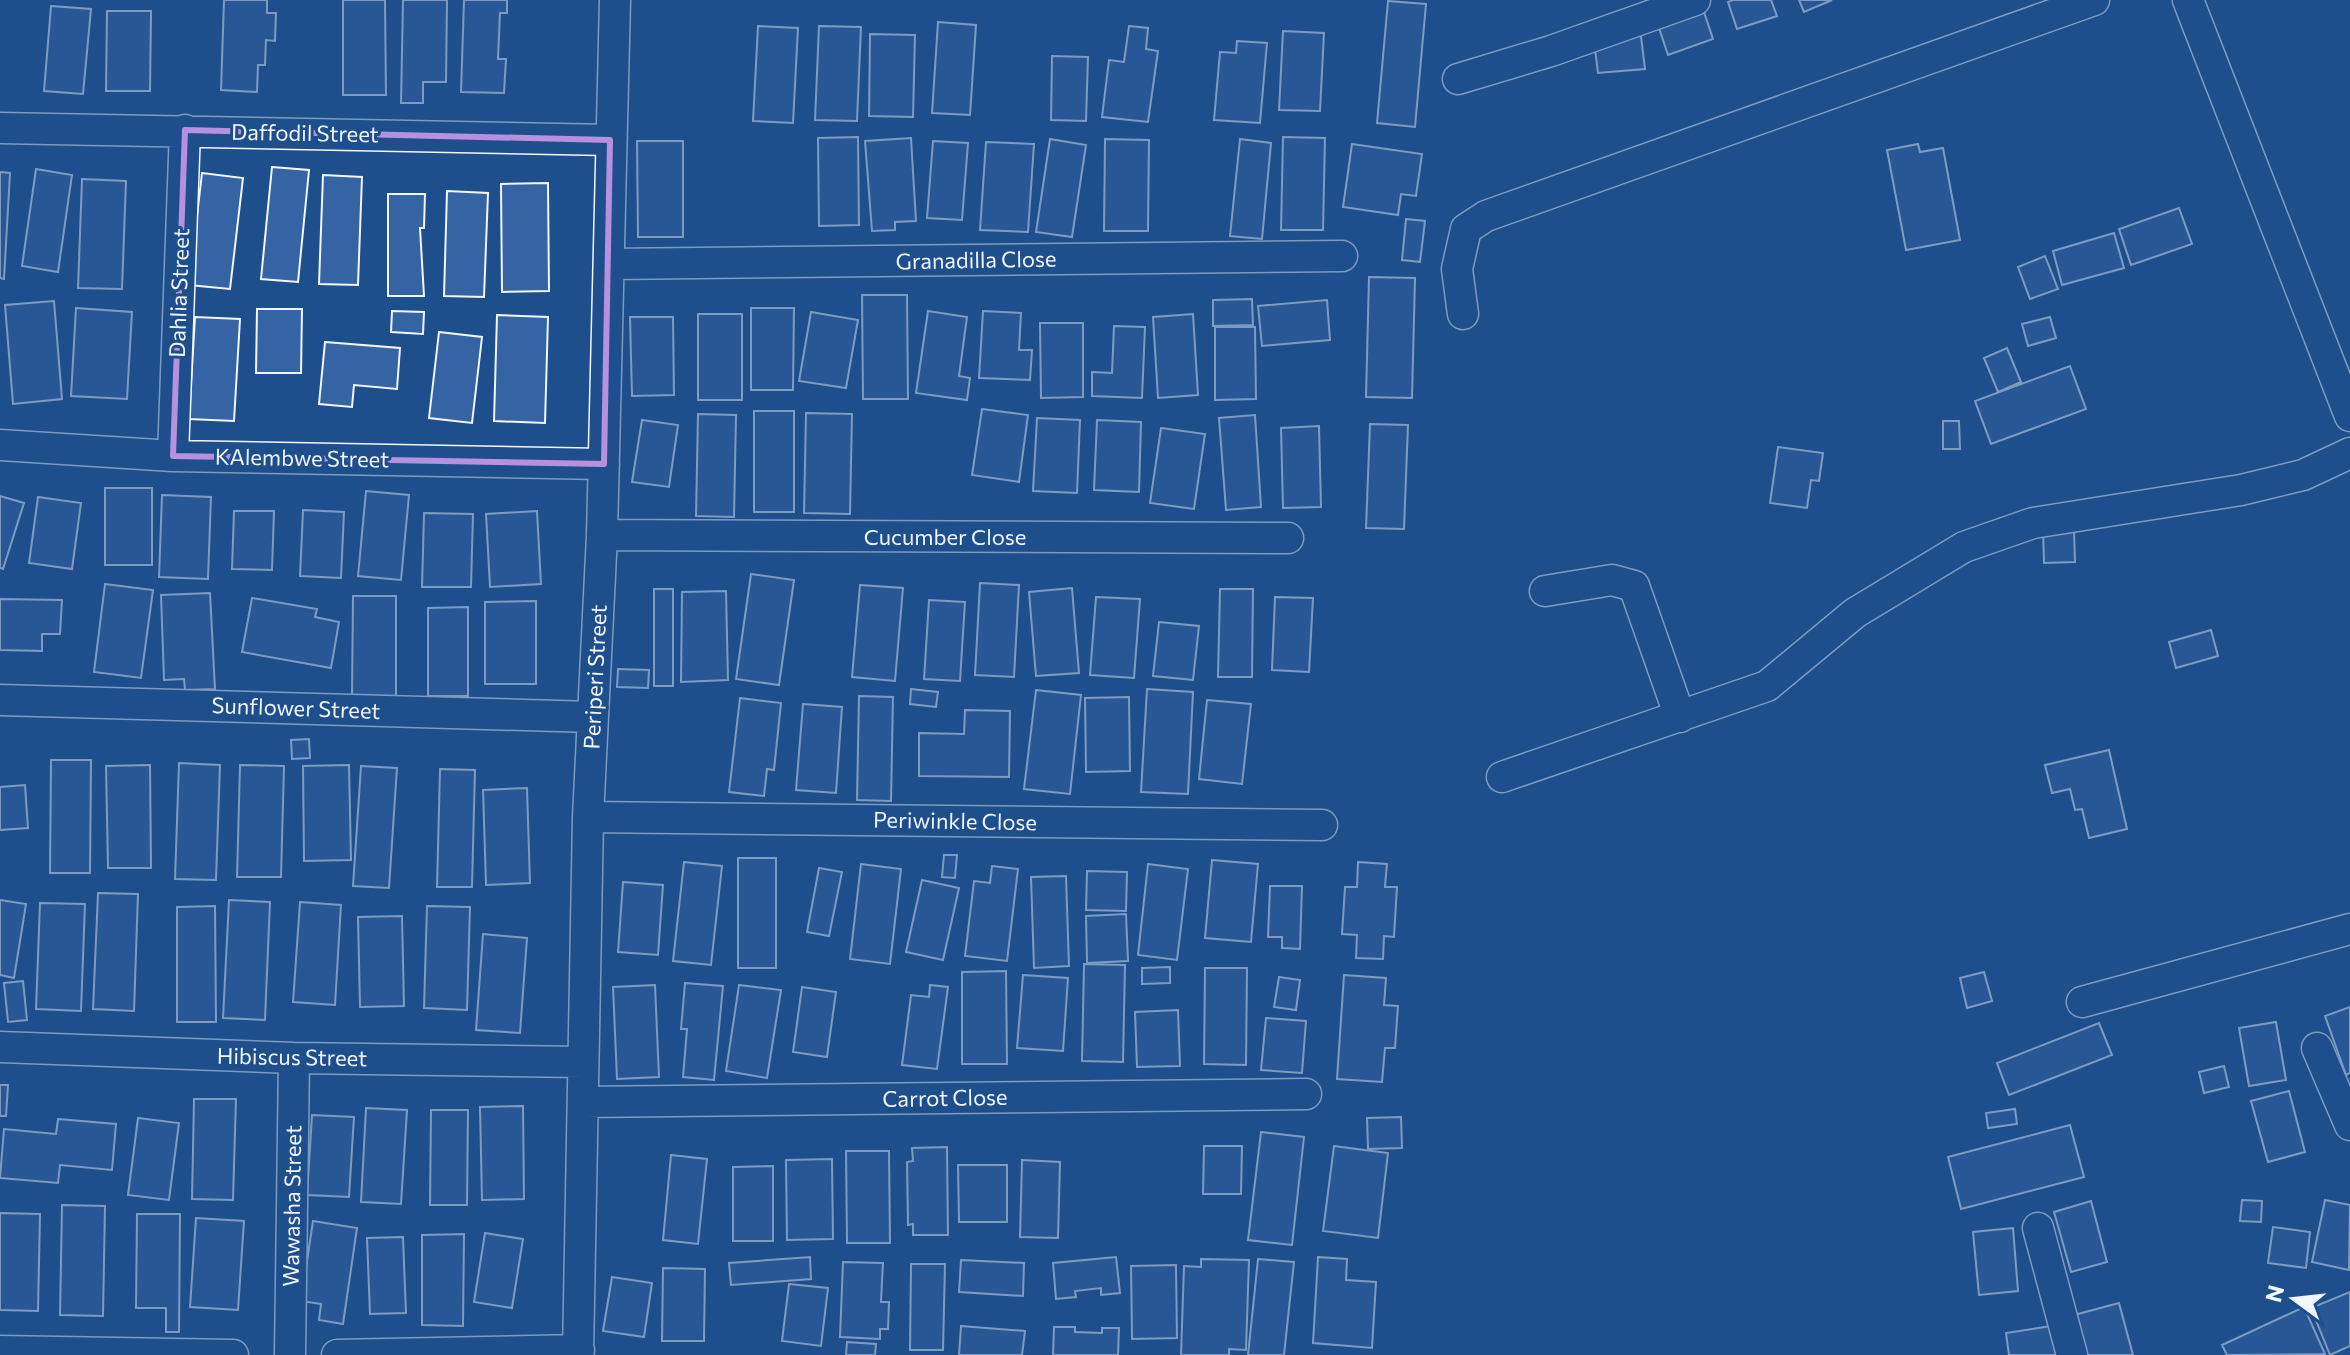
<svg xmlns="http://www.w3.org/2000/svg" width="2350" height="1355" viewBox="0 0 2350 1355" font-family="Commissioner,sans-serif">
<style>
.building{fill:#3563a3;stroke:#f2f6ff;stroke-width:2}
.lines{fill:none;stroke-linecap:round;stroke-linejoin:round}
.minor-casing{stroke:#f2f6ff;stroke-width:33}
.minor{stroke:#1f4e8c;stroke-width:30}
.marked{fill:none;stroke:#b691df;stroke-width:6;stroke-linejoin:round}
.labels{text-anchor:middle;stroke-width:6;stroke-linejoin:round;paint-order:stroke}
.street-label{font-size:22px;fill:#f2f6ff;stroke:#1f4e8c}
</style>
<rect width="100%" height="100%" fill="#1f4e8c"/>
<!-- building -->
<path class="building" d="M224 0H267V13H276L275 41 266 40 265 65H258L257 92 221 90Z
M343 0H385L386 95H343Z
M403 0H447L446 82H423V103H401Z
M464 0H507V13H500L498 59H506L504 93 461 92Z
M1733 0H1771L1777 16 1737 29 1728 2Z
M1799 0H1832L1804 12Z
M1388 1 1426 4 1415 127 1377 123Z
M51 6 91 9 83 94 44 91Z
M1703 9 1713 39 1668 55 1658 25Z
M107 11H151L150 91H106Z
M938 22 976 25 970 115 932 113Z
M758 26 798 28 793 123 753 121Z
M819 26 861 27 857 121 815 120Z
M1129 26 1148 28 1146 49 1158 51 1148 122 1102 117 1109 60 1124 62Z
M1283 31 1324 33 1320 111 1279 110Z
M870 34 915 35 913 117 869 116Z
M1641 36 1645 69 1598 73 1594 41Z
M1237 41 1267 43 1260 123 1214 120 1220 52 1236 53Z
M1052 56 1088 57 1086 121 1051 120Z
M858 137 859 225 819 226 818 138Z
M1283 137 1325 138 1323 230H1281Z
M911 138 916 221 895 222V230L872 231 865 141Z
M1050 139 1086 145 1072 237 1036 232Z
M1105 139 1149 140 1148 231H1104Z
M1240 139 1271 143 1262 239 1230 236Z
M637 141H683V237H638Z
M933 141 968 143 962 220 927 218Z
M986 142 1034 144 1028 232 980 230Z
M1352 144 1422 154 1416 196 1401 194 1398 215 1343 207Z
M1918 144 1920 152 1943 148 1960 240 1906 250 1887 150Z
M272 167 309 170 298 282 261 279Z
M36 169 72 175 58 272 22 266Z
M0 172 10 173 4 279 0 278Z
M202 173 243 178 230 289 189 285Z
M323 175 362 177 358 285 319 284Z
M82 179 126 181 122 289 78 288Z
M548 183 549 291 502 292 501 184Z
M447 191 488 193 484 297 444 296Z
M388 194H425L424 228H420L424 296H388Z
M2179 208 2192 244 2131 265 2119 229Z
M1406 219 1425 221 1420 262 1402 260Z
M2114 233 2124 268 2062 285 2053 251Z
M2045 256 2058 289 2030 299 2018 267Z
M1369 277 1415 278 1412 398 1366 397Z
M862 295H907L908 399H863Z
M1252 299 1253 325 1213 326V300Z
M1327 300 1330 340 1262 346 1258 306Z
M54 301 62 399 13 404 5 305Z
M76 308 132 312 127 399 71 396Z
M751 308H794L793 390H751Z
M257 309H302L301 373H256Z
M392 311 424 312 423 334 391 332Z
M928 311 967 317 959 376 970 378 967 400 916 393Z
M983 311 1021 313 1019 350H1032L1030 380 979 378Z
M811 312 858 320 846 388 799 381Z
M698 314H742V400H698Z
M1193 314 1198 395 1158 398 1153 317Z
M497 315 548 317 545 423 494 421Z
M195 317 240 319 234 421 189 419Z
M630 317H673L674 395 632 396Z
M2050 317 2056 338 2028 346 2022 324Z
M1040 323H1083V397L1041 398Z
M1114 326 1145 327 1142 398 1092 396V372L1112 373Z
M1215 327H1255L1256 399 1215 400Z
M439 332 482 337 472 423 429 418Z
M325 342 400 348 397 389 354 385 352 407 319 404Z
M2007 348 2021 382 1998 392 1984 358Z
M2070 366 2086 409 1991 444 1975 401Z
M982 409 1028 415 1019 482 972 475Z
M754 411H794V512H754Z
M806 413 852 414 850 514 804 513Z
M698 414 736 415 734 517 696 516Z
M1255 415 1261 507 1226 510 1219 418Z
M1037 418 1080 420 1077 493 1033 491Z
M642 420 678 425 669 487 632 482Z
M1097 420 1141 422 1139 492 1094 490Z
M1943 421H1959L1960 449H1943Z
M1370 424 1408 425 1404 529 1366 528Z
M1319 426 1321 507 1283 508 1281 428Z
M1161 428 1205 434 1194 509 1150 503Z
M1778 447 1823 453 1819 481 1811 480 1807 508 1770 503Z
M105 488H152V565H105Z
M366 491 409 495 401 580 358 576Z
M162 495 211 497 208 579 159 577Z
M0 496 24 503 3 569 0 568Z
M38 497 81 503 72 569 29 563Z
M303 510 344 512 341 578 300 576Z
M234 511H274L272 570 232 569Z
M537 511 541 584 490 587 486 514Z
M424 513 473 514 471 587H422Z
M2074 528 2075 562 2044 563 2043 529Z
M751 574 794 580 779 685 736 679Z
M980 583 1019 585 1014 677 975 675Z
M105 584 153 590 141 678 94 672Z
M860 585 903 588 895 681 852 677Z
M1072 588 1079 673 1036 676 1029 592Z
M654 589H673V686H654Z
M1220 589H1253L1252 677H1218Z
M726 591 728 680 681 682 682 592Z
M210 593 215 689 185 690 184 679 164 680 161 595Z
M353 596H396V696H352Z
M1096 597 1140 599 1134 678 1090 675Z
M1275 597 1313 598 1309 672 1272 670Z
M252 598 317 609 315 617 339 622 331 668 242 652Z
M0 599 62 600 60 634H42V651L0 650Z
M929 600 965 602 960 681 924 679Z
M536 601V684H485V602Z
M468 607V696H428V608Z
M1159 622 1199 626 1193 680 1153 676Z
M2211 630 2218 656 2176 668 2169 642Z
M618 669 649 670 648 688 617 687Z
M911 689 938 692 936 707 910 704Z
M1147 689 1193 692 1188 794 1141 792Z
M1036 690 1081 695 1070 794 1024 789Z
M859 696 893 697 891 801 857 800Z
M1129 697 1130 771 1086 772 1085 698Z
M740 698 781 703 774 770 767 769 764 796 729 792Z
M1207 700 1251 704 1242 784 1199 779Z
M803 704 842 707 836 793 796 790Z
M965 710 1010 711 1009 777 919 776V733L964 734Z
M309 739 310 758 292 759 291 740Z
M2109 750 2127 829 2089 838 2082 809 2075 810 2070 789 2052 793 2045 765Z
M51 760H91L90 873H50Z
M179 763 220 765 216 880 175 879Z
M150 765 151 868H108L106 766Z
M240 765 284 766 281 877H237Z
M349 765 351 860 304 861 303 766Z
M361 766 397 768 389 888 353 886Z
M440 769 475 770 472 887H437Z
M25 785 28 828 0 830V787Z
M527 788 530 883 486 885 483 790Z
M944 855H957L955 878 942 877Z
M738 858H776V968H738Z
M1212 860 1258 864 1251 942 1205 938Z
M684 862 722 866 711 965 673 961Z
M1358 862 1387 864 1385 887H1397L1394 937 1384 936 1383 959 1356 958 1357 935 1342 934 1345 887H1357Z
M861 864 901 869 890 964 850 959Z
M1148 864 1188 869 1177 960 1138 955Z
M992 866 1018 869 1007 961 965 956 974 881 990 883Z
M819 868 842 872 829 936 807 932Z
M1087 871 1127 872 1126 911 1086 910Z
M1066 876 1069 966 1034 968 1031 877Z
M922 880 959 888 943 960 906 952Z
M623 882 663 885 658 955 618 952Z
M1270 886H1302L1300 949 1282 948V937H1268Z
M98 893 138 894 134 1011 93 1009Z
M0 900 26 904 14 978 0 975Z
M229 900 270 902 265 1020 223 1018Z
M300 902 341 905 335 1005 293 1002Z
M40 903 85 904 81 1011 36 1009Z
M215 906 216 1022H177V907Z
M427 906 470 907 467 1010 424 1008Z
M1126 914 1128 961 1087 963 1086 916Z
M402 916 404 1006 360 1007 358 917Z
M483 934 527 938 520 1033 476 1030Z
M1084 964 1125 965 1123 1062 1082 1061Z
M1170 967V983L1142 984V968Z
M1205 968H1247L1246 1065 1204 1064Z
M1006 971 1007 1064H962V972Z
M1984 972 1992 1001 1967 1008 1960 978Z
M1023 975 1068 978 1063 1051 1017 1048Z
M1344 975 1386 978 1384 1005 1398 1006 1395 1048H1385L1382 1082 1337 1079Z
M1279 977 1300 980 1296 1010 1274 1007Z
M23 981 27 1020 8 1022 4 983Z
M685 983 723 986 714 1080 683 1077 687 1029H681Z
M655 985 659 1077 617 1079 613 987Z
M739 985 781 990 767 1078 726 1071Z
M930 985 948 987 937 1069 902 1065 911 995 929 997Z
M802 987 836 992 827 1057 793 1052Z
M2350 1007V1073L2346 1075 2325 1016Z
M1178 1010 1180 1066 1137 1067 1135 1012Z
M1266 1018 1306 1021 1302 1073 1261 1070Z
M2276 1022 2286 1080 2249 1086 2239 1028Z
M2099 1023 2112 1055 2009 1095 1997 1063Z
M2224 1066 2229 1087 2204 1093 2199 1072Z
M0 1085H8L6 1116H0Z
M2289 1091 2305 1152 2268 1162 2251 1101Z
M194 1099H236L233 1200 192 1199Z
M523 1106 524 1199 482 1200 480 1107Z
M366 1108 407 1110 401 1204 361 1202Z
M2015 1109 2017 1124 1988 1128 1986 1113Z
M431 1110H468L467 1205H430Z
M312 1115 354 1117 349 1197 307 1195Z
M1401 1117 1402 1148 1368 1149 1367 1118Z
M138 1118 179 1123 169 1200 128 1195Z
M58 1119 116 1124 112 1170 60 1165 58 1183 0 1178 4 1129 56 1134Z
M2070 1125 2084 1177 1961 1209 1948 1157Z
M1261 1132 1304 1137 1292 1245 1248 1240Z
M1204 1146H1242L1241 1194H1203Z
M1334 1146 1388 1153 1378 1238 1323 1231Z
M947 1147 948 1235H913V1224L908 1225 907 1162 913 1161 912 1148Z
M846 1151H889L890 1243H847Z
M671 1155 707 1159 698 1244 663 1240Z
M832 1159 833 1239 787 1240 786 1160Z
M1022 1160 1060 1162 1058 1238 1020 1237Z
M958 1165H1007V1222H959Z
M773 1166V1241H733V1167Z
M2242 1200 2262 1201 2261 1222 2240 1221Z
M2325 1200 2350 1205 2349 1270 2312 1262Z
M2091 1201 2107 1262 2071 1272 2054 1212Z
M62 1205 105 1206 103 1316 60 1315Z
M0 1213 40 1214 38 1311 0 1310Z
M137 1214H180L179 1332H166V1308H136Z
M196 1218 244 1221 238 1310 190 1307Z
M313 1221 357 1228 343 1324 319 1320 321 1304 301 1301Z
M2273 1227 2310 1232 2306 1268 2268 1263Z
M2013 1228 2018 1291 1979 1295 1973 1232Z
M485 1233 523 1239 512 1308 474 1302Z
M464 1234 463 1326 422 1325V1235Z
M403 1237 406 1313 370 1314 367 1238Z
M810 1257 811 1279 731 1285 729 1263Z
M1116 1257 1120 1293 1101 1295V1288L1075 1291 1076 1297 1056 1299 1053 1263Z
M1318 1257 1347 1259 1346 1280 1376 1282 1372 1348 1313 1343Z
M1201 1259 1249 1260 1246 1350 1229 1349V1355H1181L1184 1266 1201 1267Z
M1258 1259 1294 1262 1284 1355H1248Z
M961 1260 1024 1263 1023 1296 959 1292Z
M843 1262 883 1263 881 1302H889L888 1329H880V1339L840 1337Z
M911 1264H945L943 1350H910Z
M1176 1265 1177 1338 1132 1339 1131 1266Z
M663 1268 705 1269 704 1341H662Z
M612 1277 652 1283 644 1337 603 1331Z
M789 1284 828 1288 821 1346 782 1341Z
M2350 1292V1346L2330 1355 2311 1308Z
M2119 1303 2133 1355H2084L2074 1315Z
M2304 1307 2325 1354 2227 1355 2222 1345Z
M961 1326 1025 1331 1022 1355H959Z
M2051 1326 2056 1355H2009L2006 1333Z
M1054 1327H1075V1332L1102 1333V1328H1119L1118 1355H1053Z
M847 1342 876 1344 875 1355H846Z"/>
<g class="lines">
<!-- minor casing -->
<g class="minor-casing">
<path id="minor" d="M2188 0 2350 416
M1458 79 1551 51 1695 0
M0 128 610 140
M610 264 1342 256
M1463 314 1457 269 1466 229 1486 216 2094 0
M0 445 173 456 604 464
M173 456 185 130
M602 535 1288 538
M1545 591 1612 580 1634 586 1680 717
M0 700 593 717
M1502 777 1767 686 1855 613 1964 547 2033 523 2241 490 2303 475 2350 453
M588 817 1322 825
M2082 1002 2350 929
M0 1047 294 1058 583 1062
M2317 1048 2350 1125
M583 1102 1306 1094
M2038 1228 2072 1355
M0 1351 233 1355
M290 1355 294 1058
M337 1355 579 1350
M578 1355 588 817 602 535 615 0"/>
</g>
<!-- minor -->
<use href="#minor" class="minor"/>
</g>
<!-- marked area -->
<path d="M0 0H2350V1355H0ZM185 130 610 140 604 464 173 456Z" fill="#1f4e8c" fill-opacity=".55" fill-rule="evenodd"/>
<path class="marked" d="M185 130 610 140 604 464 173 456Z"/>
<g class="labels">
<!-- street labels -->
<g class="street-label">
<text transform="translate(305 133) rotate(1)" y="8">Daffodil Street</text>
<text transform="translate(976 260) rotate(-1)" y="8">Granadilla Close</text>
<text transform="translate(179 293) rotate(-88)" y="8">Dahlia Street</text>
<text transform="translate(302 458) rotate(1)" y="8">KAlembwe Street</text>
<text x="945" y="545">Cucumber Close</text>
<text transform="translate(595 677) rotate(-87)" y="8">Periperi Street</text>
<text transform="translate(296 708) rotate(2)" y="8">Sunflower Street</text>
<text transform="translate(955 821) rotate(1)" y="8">Periwinkle Close</text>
<text transform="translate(292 1057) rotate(1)" y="8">Hibiscus Street</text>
<text transform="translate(945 1098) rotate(-1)" y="8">Carrot Close</text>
<text transform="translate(292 1206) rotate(-89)" y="8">Wawasha Street</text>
</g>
</g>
<!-- north arrow -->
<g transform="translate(2294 1299) rotate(285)" stroke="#1f4e8c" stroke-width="6" paint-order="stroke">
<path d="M0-6L14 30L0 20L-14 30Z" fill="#f2f6ff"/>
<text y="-12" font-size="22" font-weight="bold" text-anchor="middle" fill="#f2f6ff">N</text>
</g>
</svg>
